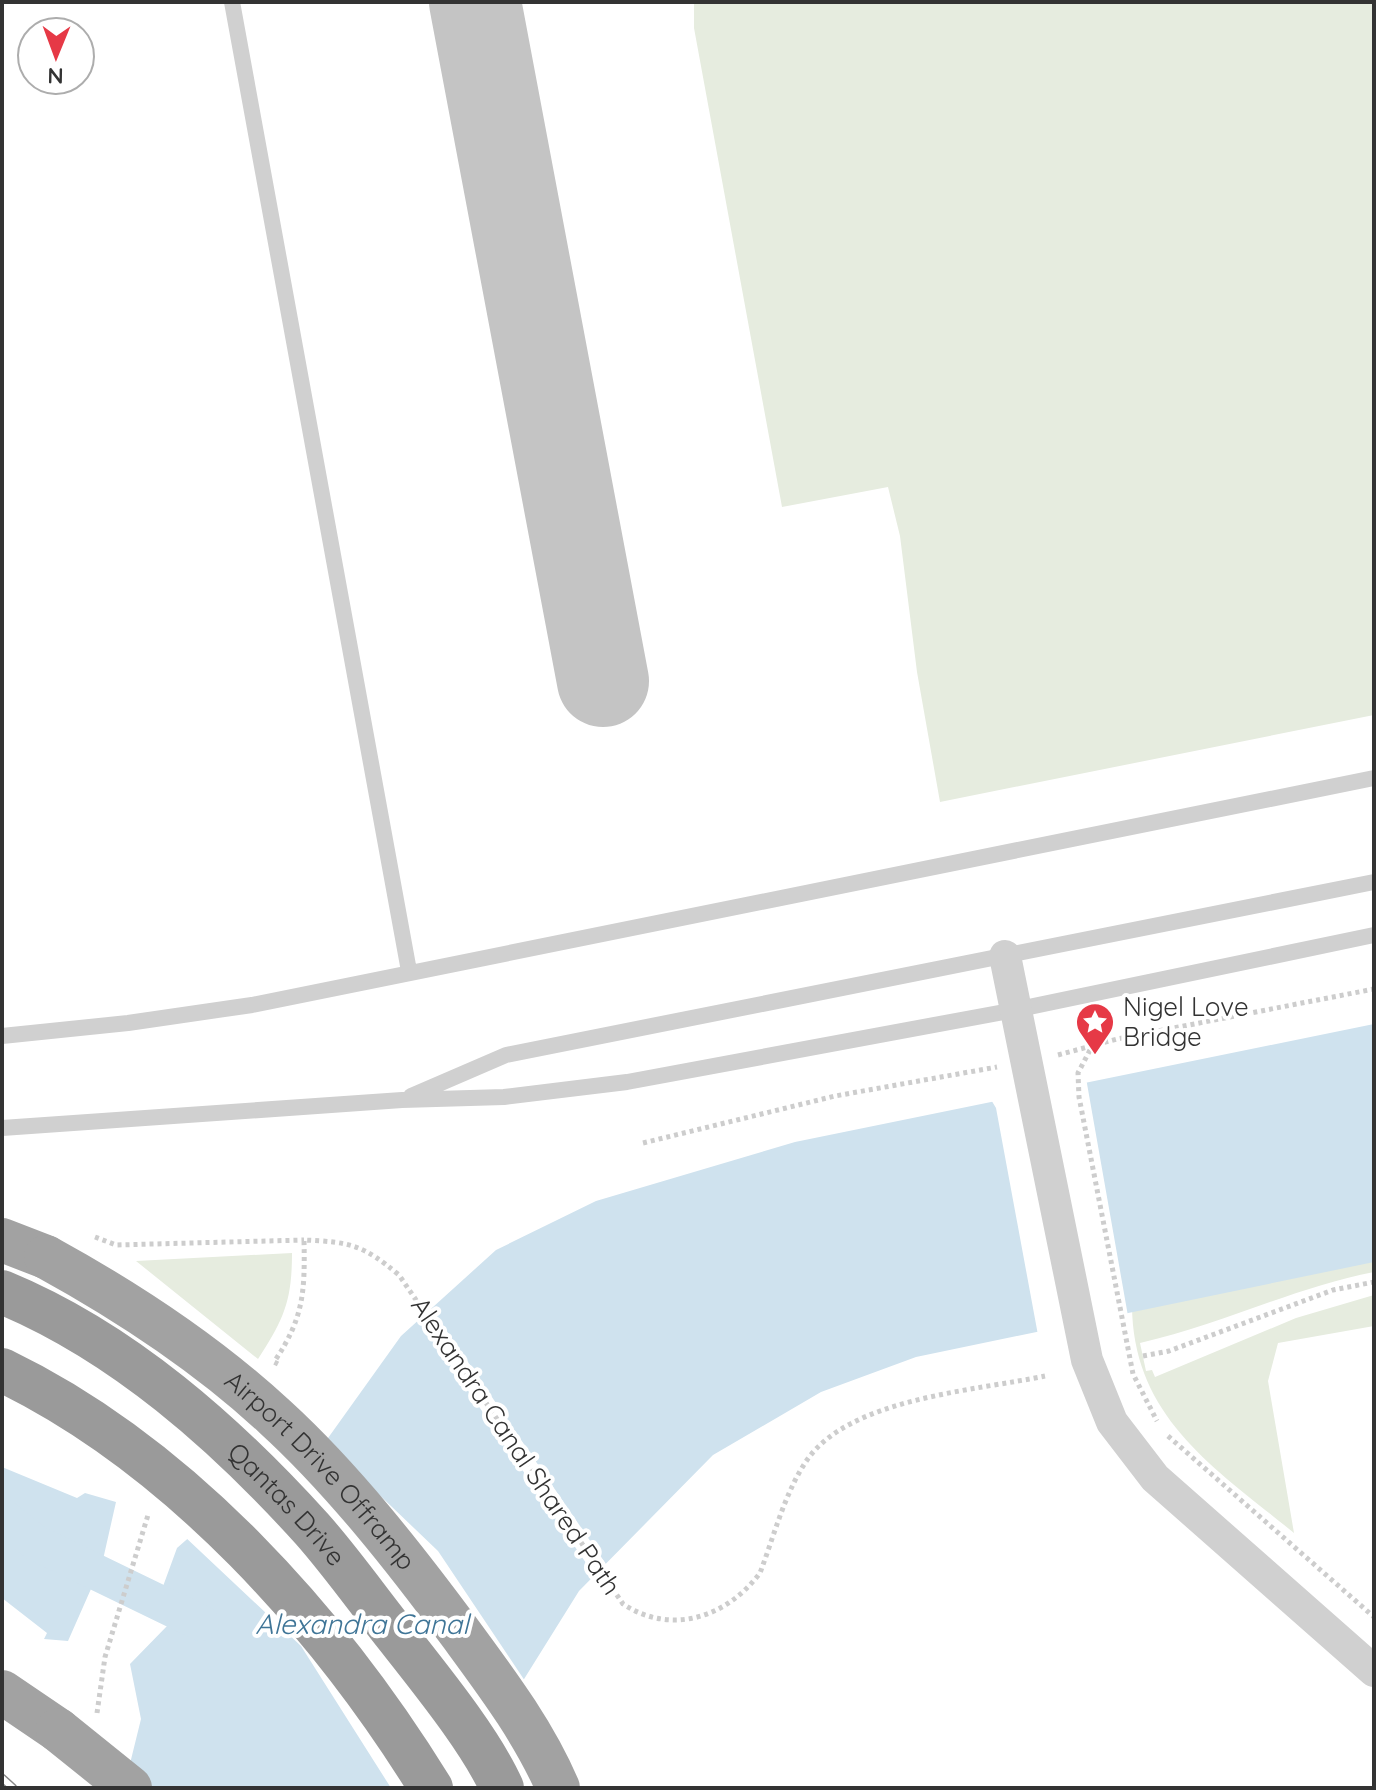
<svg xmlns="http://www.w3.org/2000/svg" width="1376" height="1790" viewBox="0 0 1376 1790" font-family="Quicksand,sans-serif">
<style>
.green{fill:#e6ecdf}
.water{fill:#cfe2ee}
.pier{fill:#fff}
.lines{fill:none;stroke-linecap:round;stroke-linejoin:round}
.canal{stroke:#cfe2ee;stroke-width:36}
.taxiway{stroke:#c4c4c4;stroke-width:92}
.path{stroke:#cdcdcd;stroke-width:5;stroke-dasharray:4 4;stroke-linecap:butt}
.service{stroke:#d0d0d0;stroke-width:16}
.minor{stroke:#d0d0d0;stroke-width:32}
.trunk{stroke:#a2a2a2;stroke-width:44}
.rail-casing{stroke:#888;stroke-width:9}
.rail{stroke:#fff;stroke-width:6;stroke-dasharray:18;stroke-linecap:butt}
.trunk-bridge{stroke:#a2a2a2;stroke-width:44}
.motorway-bridge{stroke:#9a9a9a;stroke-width:44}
.labels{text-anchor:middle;stroke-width:8;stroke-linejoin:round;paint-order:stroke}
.poi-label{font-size:26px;fill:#333;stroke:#fff;text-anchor:start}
.street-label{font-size:26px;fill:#333;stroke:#fff}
.water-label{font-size:28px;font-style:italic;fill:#3f7597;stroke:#fff}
</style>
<rect width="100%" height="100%" fill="#fff"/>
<!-- green -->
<path class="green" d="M694 2H1374V715L940 802 917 672 900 536 888 487 782 507 694 28Z
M292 1253C292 1301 284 1319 258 1359L136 1261Z
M1374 1259V1272C1293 1288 1220 1325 1140 1343L1146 1371 1152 1370 1155 1377 1296 1318 1374 1295V1326L1278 1343 1268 1381 1294 1533C1216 1469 1133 1418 1132 1306Z"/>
<!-- water -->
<path class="water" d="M1374 1024V1262L916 1357 821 1392 713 1455 579 1591 456 1788H124L141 1719 130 1664 168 1625 158 1600 177 1548 225 1506 258 1498 313 1459 401 1336 496 1250 596 1201 795 1142Z
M2 1467 77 1498 85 1493 116 1502 102 1564 68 1641 44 1639 47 1633 2 1598Z"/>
<!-- pier -->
<path class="pier" d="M1086 1078 1128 1316 1038 1335 996 1108 990 1098Z
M429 1305 608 1567 597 1579 417 1316Z
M322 1440 438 1551 525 1681 460 1788H391L301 1646 184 1536 223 1502 257 1494 310 1456Z"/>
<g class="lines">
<!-- canal -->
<path class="canal" d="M2 1516 36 1543 201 1623"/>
<!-- taxiway -->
<path class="taxiway" d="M475 2 603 681"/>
<!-- path -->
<path class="path" d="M1090 1050 1078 1073 1079 1097 1133 1374 1157 1421
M1058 1055 1117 1039 1374 989
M643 1143 835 1096 997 1067
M95 1237 116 1245 304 1240
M1143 1356 1169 1351 1333 1290 1374 1282
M278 1364 274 1362C304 1318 305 1291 304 1240 351 1242 363 1245 399 1275L623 1604C672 1636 727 1617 760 1573 774 1536 785 1492 807 1460 850 1398 974 1391 1045 1376
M1168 1436 1374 1617
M97 1713 105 1657 148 1515"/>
<!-- service -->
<path class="service" d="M232 2 409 971
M2 1036 128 1023 252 1005 1374 778
M411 1096 506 1055 1374 882
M2 1128 402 1100 504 1097 627 1082 1015 1010 1374 935"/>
<!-- minor -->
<path class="minor" d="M1005 956 1087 1360 1112 1422 1155 1478 1374 1671"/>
<!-- trunk -->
<path class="trunk" d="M2 1240 46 1257
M2 1692 58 1730"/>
<!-- rail casing -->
<g class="rail-casing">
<path id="rail" d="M2 1778 13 1788"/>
</g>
<!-- rail -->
<use href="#rail" class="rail"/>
<!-- trunk-bridge -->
<g class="trunk-bridge">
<path id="s1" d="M46 1257C128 1302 206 1353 275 1417 343 1479 407 1561 461 1634 497 1683 534 1732 558 1788"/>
<path d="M58 1730 130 1788"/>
</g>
<!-- motorway-bridge -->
<g class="motorway-bridge">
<path id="s2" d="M2 1292C123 1342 226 1434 312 1529 343 1564 370 1603 399 1639 431 1680 481 1741 502 1788"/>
<path d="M2 1370C180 1456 329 1623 431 1788"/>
</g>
</g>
<!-- icons -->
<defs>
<g id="sight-pin" transform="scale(2)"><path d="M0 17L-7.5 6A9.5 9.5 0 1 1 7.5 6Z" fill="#e63946" stroke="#fff"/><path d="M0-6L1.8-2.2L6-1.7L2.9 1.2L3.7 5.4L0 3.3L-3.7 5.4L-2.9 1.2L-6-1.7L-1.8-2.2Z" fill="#fff"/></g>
</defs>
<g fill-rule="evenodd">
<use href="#sight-pin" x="1095" y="1022"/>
</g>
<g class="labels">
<!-- poi labels -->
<g class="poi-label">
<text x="1123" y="1016">Nigel Love<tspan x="1123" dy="30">Bridge</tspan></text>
</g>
<!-- street labels -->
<g class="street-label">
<text transform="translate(516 1446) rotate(56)" y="9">Alexandra Canal Shared Path</text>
<text dy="9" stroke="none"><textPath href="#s1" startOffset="350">Airport Drive Offramp</textPath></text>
<text dy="9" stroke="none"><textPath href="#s2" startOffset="358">Qantas Drive</textPath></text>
</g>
<!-- water labels -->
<g class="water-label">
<text x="362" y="1634">Alexandra Canal</text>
</g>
</g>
<!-- border -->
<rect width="1376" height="1790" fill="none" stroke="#333333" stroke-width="8"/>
<!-- north arrow -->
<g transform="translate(56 56) rotate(181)"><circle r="38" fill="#ffffff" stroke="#adadad" stroke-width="2"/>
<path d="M0-6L14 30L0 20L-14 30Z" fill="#e63946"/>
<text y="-12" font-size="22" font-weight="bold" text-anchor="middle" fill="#333333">N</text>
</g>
</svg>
